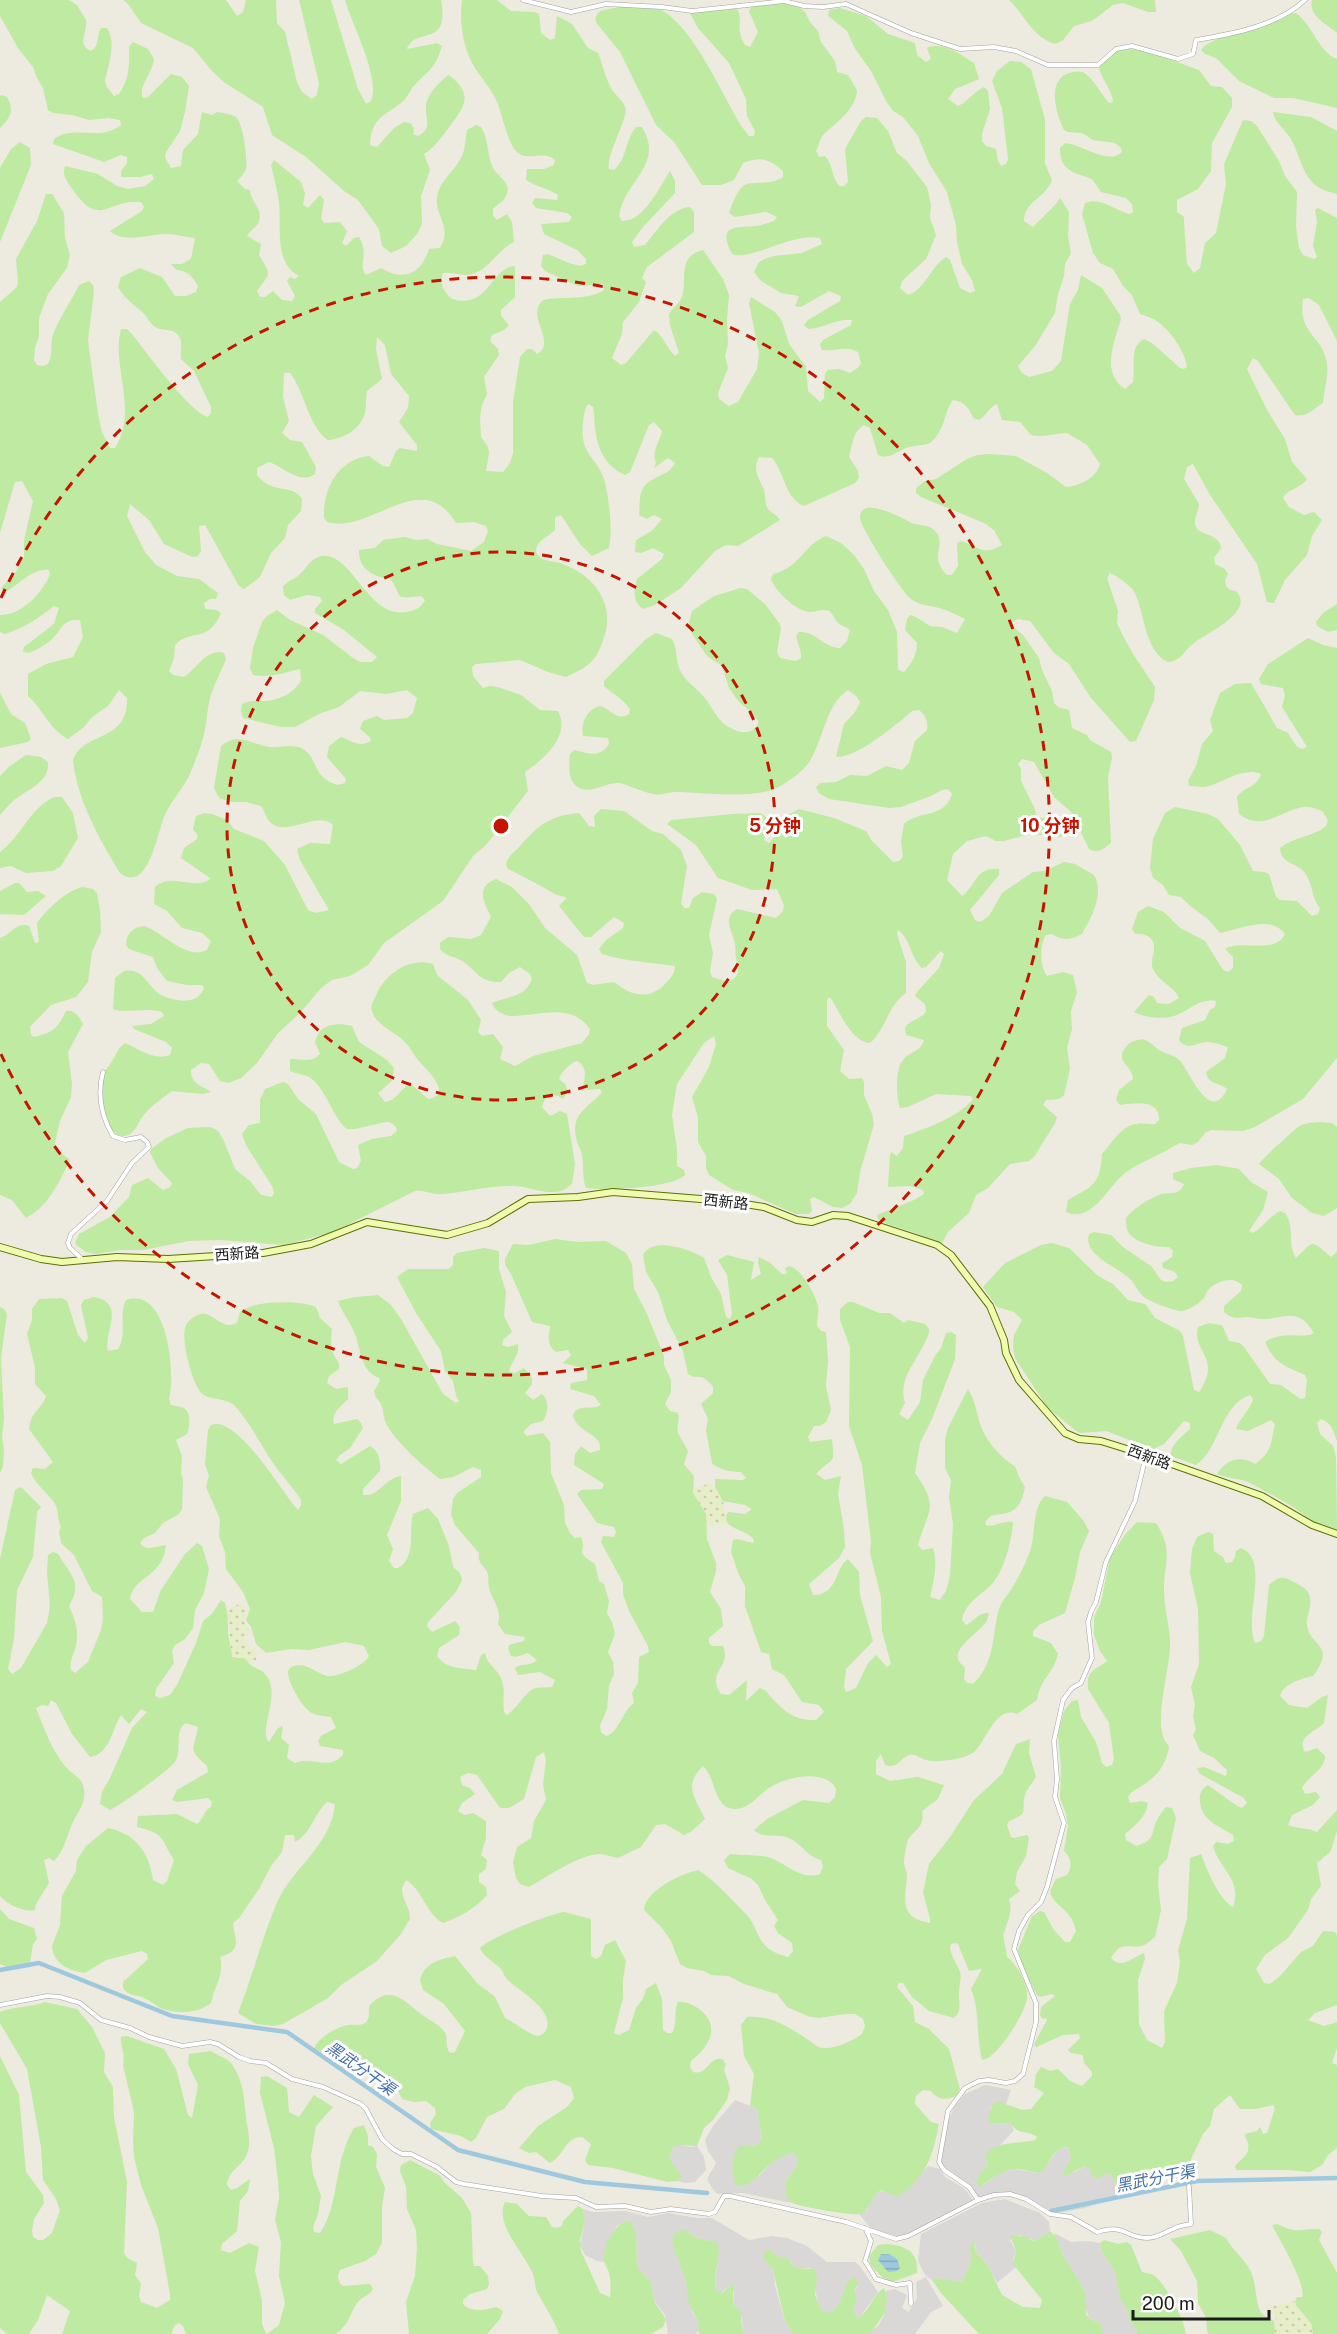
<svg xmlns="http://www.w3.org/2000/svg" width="1337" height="2334" viewBox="0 0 1337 2334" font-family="'Public Sans','Noto Sans SC',sans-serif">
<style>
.residential{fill:#d9d8d7}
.farmland{fill:url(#farmland-dots)}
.grass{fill:#beeaa2}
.water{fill:url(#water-rules)}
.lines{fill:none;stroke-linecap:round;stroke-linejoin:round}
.canal{stroke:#9dc8dd;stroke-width:4.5}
.street-casing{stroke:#a2a2a2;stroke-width:5}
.secondary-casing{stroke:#5b7201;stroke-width:8}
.street{stroke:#fff;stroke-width:4}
.secondary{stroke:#f0fbaf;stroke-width:6}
.ring{fill:none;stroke:#c51400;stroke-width:3;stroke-dasharray:10 8}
.labels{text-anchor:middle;stroke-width:6;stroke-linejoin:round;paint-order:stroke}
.street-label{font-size:15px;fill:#1b1b1b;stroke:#fff}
.water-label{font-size:16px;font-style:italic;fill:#456eac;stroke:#fff}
.centre{fill:#c51400;stroke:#fff;stroke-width:3}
.ring-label{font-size:18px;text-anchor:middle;font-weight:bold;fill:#c51400;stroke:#fff;stroke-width:6;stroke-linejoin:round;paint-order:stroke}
</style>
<defs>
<pattern id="farmland-dots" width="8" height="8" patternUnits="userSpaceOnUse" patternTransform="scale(1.5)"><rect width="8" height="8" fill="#e7edc9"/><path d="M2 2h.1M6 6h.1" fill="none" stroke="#c6cbac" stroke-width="1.8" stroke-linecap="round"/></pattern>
<pattern id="water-rules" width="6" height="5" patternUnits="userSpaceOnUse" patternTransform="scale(1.5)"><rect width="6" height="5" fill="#9dc8dd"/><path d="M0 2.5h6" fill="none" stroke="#87abbd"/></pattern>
</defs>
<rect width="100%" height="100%" fill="#edeadf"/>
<!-- residential -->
<path class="residential" d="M985 2085 1011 2090 1006 2104 991 2107 989 2116 990 2124 1010 2123 1014 2130 986 2161 988 2165 981 2171 983 2185 1002 2172 1014 2169 1036 2173 1046 2167 1058 2149 1069 2147 1071 2159 1064 2170 1075 2172 1085 2166 1091 2170 1096 2179 1107 2173 1112 2176 1120 2191 1125 2193 1122 2196 1085 2208 1057 2213 1008 2193 980 2200 970 2189 943 2168 941 2160 946 2127 954 2107 965 2094Z
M735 2100 757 2109 762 2141 755 2146 759 2176 777 2157 794 2153 798 2160 796 2167 786 2180 787 2196 792 2203 743 2193 717 2194 712 2188 707 2179 716 2163 708 2151 705 2140 713 2126Z
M679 2144 691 2147 697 2146 704 2157 706 2170 695 2182 685 2183 677 2181 681 2177 669 2158 674 2146Z
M928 2166 940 2169 945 2177 964 2188 974 2201 902 2237 874 2232 859 2214 867 2210 874 2194 916 2179Z
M1005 2199 1040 2213 1049 2222 1050 2231 1035 2241 1019 2235 1010 2240 1016 2251 1013 2259 1016 2267 997 2283 985 2261 976 2252 975 2244 970 2248 971 2261 962 2282 936 2278 932 2280 925 2275 918 2261 921 2234 982 2203Z
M583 2209 592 2212 626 2211 648 2217 668 2213 697 2218H712L749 2240 771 2236 787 2238 807 2246 827 2262H855L859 2265 878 2292 860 2317 857 2318 853 2311 854 2291 857 2287 845 2288 839 2306 830 2313 825 2312 821 2310 818 2303 811 2268H795L790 2261 780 2258 774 2253 771 2267 774 2274 775 2286 785 2321 793 2334H743L742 2318 733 2305 734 2292 730 2285 721 2293 716 2289 715 2281 719 2255 712 2241 697 2238 687 2231 678 2258 686 2281 692 2312 698 2322 699 2330 696 2334H668L665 2315 655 2302 651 2282 637 2267 636 2233 627 2220 617 2226 606 2246 604 2262 597 2261 585 2255 580 2245 585 2221Z
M1054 2233 1071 2242 1087 2241 1100 2243 1102 2251 1115 2272 1120 2298 1128 2311 1129 2320 1137 2330V2334H1103L1097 2322 1089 2318 1086 2309V2293L1062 2253Z
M926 2277 943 2306 931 2312 915 2334H867L879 2325 885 2313 886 2291 895 2289 907 2295 902 2308 909 2312 917 2298 916 2282Z"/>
<!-- farmland -->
<path class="farmland" d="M708 1484 715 1487 723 1501 727 1523 706 1526 705 1514 693 1493 696 1488Z
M241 1603 245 1605 247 1610 244 1620 250 1633 243 1636 242 1639 256 1652 257 1656 256 1660 251 1663 243 1658H232L227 1610Z
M1295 2301 1300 2312 1312 2325 1313 2334H1275L1273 2326 1276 2319 1266 2305H1277Z"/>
<!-- grass -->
<path class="grass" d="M0 0H69L77 5 86 20C88 32 76 45 91 51 100 46 96 37 101 28H107C117 44 108 65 105 81L107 87 114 96 119 94C129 80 130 64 129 47L133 42 148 49 154 59C153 73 137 87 143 98L148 97 171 74 182 77 189 86 185 112 180 131 166 152 165 158 171 168 181 166 183 150 198 134 202 112 212 115 217 112C223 113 231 114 236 117 243 123 248 160 246 169 244 174 240 178 237 181L245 189 250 190C250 201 264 210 259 221 257 228 250 230 247 236L261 244 259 255C272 277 271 271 257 291L260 297H265L273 291 282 300 292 301 295 296 287 281 290 277 295 279 299 276C273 262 282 227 279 202 277 190 274 177 271 165L274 160 301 182 305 193 303 205 308 208 320 195 324 200 321 218 324 223 340 222 347 231 342 243 346 246 354 238 359 237C370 255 357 265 366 275L381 268C404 282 421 274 429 249L440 248C453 227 435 217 437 198 439 181 454 172 461 158 466 149 465 139 467 130L476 125 481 127C489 140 487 155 493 168 498 177 513 183 506 196 504 202 496 205 493 209V216L497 220 507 214 512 222 514 242C497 250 490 269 472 274 463 277 453 272 443 273 439 284 444 292 452 299 489 310 490 268 515 266V297L501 310V316L509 325 504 330 492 335 490 341 498 349 499 355 484 377 487 394 482 405 480 417 481 437 488 447 489 453 486 471 503 472 510 463 513 453V402L520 357 527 349H532L537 354C557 343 527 317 541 302 549 294 585 303 604 290L603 284 578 286 545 271 541 266 543 255 548 254 569 263 580 266 586 264V259L577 250 544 234 541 224 569 222 572 217 567 213 536 208 532 203 535 198 557 200 558 195C548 188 536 187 526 180L527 169H544L554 165 555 160C543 149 527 163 516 151 508 143 502 115 498 104 492 90 483 80 475 68 463 49 459 22 462 0H497L511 11 534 12 539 14 541 33 550 40 555 38 557 16 572 24 588 48 598 53C603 65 605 78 612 90 617 97 624 101 626 110 624 126 606 156 609 169L614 170C627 159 625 140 636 127H642C665 165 624 181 619 216L622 221C644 222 660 186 670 171L675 181V193L643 227 632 242 634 247 645 245C658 230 669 209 690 207L694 212V232L647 267 642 278 646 282 639 302 623 322 622 334 612 358 621 365 626 363 654 330C664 336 667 349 675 356L679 353 670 325 669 314C672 308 678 305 681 299 689 282 675 257 703 250L723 279 729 295 727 319 728 344 725 356 728 368 718 393 719 399 729 406 738 402 757 369 759 353 749 303 751 297 775 312 782 321 789 344 806 367 808 391 820 402 824 398 825 374 828 370 839 369 850 373 859 367 861 363 858 352C846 345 835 352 822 350L820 345 823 340 851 325 852 320C836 318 823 329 808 329L804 325 808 320 840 301 841 296 829 291 801 307 795 306 799 296 781 293 761 281 754 272 759 262 764 259 774 256 802 253 822 244 820 238C791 232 750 262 732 254 717 224 735 228 756 226 762 225 768 223 774 221L777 217 766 212 735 217 729 213C732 205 736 193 742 187 750 179 769 187 783 177V171C770 159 760 156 743 163L734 180 721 185H702L674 142 656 125 620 52 598 25C594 19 595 16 600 11 615 7 640 2 655 7 691 20 722 95 742 127L749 136H754L755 131 747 116 746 99 729 63 698 28 690 13 694 9C708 9 724 4 738 10 743 23 735 29 745 45L750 47 758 32 749 11 752 6 762 1 791 0 805 12 810 22 818 31 821 42 835 61 837 72 848 75 857 90C856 109 837 122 824 134 819 139 819 146 816 151L819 157 825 156C833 164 831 176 839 186H844L848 182 845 149 861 121 866 117 877 118 888 131 897 153 906 160 927 187 931 205 930 218 936 235 926 259 902 281 900 288 908 295C926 289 930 267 946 257L950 260 960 288 970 293 975 291 972 280 962 264 957 242 956 225 947 192 929 163 918 136 903 117 893 111 886 101 871 71 854 47 847 31 828 16 829 10 840 8 866 16 888 34 915 43 917 55 926 62 931 59 927 48C944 41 959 54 974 63L979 79 955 89 948 99 958 106C969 101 973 92 984 87L988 91 990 109 982 134V141L986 146 996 149 998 161 1001 166 1006 164 1008 159 1002 108 992 81 997 71 1010 61 1021 62 1031 69 1045 120V164L1052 180C1046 198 1024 201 1024 221L1033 227 1056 204 1060 198 1069 212 1068 236 1071 253 1065 264 1064 276 1058 294 1055 313 1035 346 1018 366 1022 373 1029 377 1052 371 1061 361 1070 304 1078 290 1081 275 1102 288 1120 315 1121 319C1115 340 1100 373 1125 389L1133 382C1136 367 1128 348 1144 339L1152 343 1180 368 1184 369 1187 367C1186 353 1170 330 1158 322 1153 318 1146 316 1140 314L1132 295 1123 286 1113 269 1100 263 1093 253 1082 214 1085 203C1101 196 1115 211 1130 214L1133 212 1132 204 1126 198 1101 192 1092 179C1076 173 1059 171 1060 148L1065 143C1083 144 1107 166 1122 152L1121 148 1115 143 1093 140 1082 133 1068 132 1064 130C1053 107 1045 69 1083 72 1095 80 1100 93 1109 103L1113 102C1112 87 1097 76 1099 61L1111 52 1122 49 1143 50 1199 70 1211 86 1222 87 1232 98V107L1212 143 1211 171 1198 189 1177 200V212L1184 217V222L1187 264 1194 273 1200 268 1205 243 1216 233 1226 184 1224 164 1243 120 1251 121 1257 126 1279 161 1285 176 1297 192 1296 227 1299 248 1303 255 1314 259 1317 257 1313 246 1317 222 1315 210 1318 208 1337 218V341L1319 305 1309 298 1303 299C1298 334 1320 334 1326 359 1330 373 1324 389 1323 403 1314 408 1307 418 1295 415L1258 361 1253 358 1247 369 1267 410 1285 439 1292 462 1307 479C1301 489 1288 488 1283 498L1289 507 1304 515 1314 512 1322 520 1312 536 1307 555 1285 580 1274 603 1267 602 1257 564 1210 495 1193 464 1187 467 1184 479 1199 504C1199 510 1194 517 1195 523 1195 537 1219 531 1221 548L1214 558 1215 564 1225 569 1228 574 1225 580 1226 586 1230 590 1236 591C1256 612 1206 633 1194 643 1184 650 1182 661 1168 662 1143 651 1145 608 1133 590 1127 583 1118 577 1110 573L1107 578 1118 611 1117 623 1122 634 1133 654 1155 687 1154 700 1136 741 1130 742 1091 698 1069 664 1054 653 1030 621 1018 619 1012 622 1014 628 1023 635 1039 658 1042 670 1052 691 1054 703 1058 707 1069 710 1072 728 1087 735 1090 740 1111 752 1112 758 1108 777 1111 843C1103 849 1098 854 1089 849L1071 812 1054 797 1034 762 1022 759 1018 764 1021 769V781L1034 807 1037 818C1052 817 1063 818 1068 834L1060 837 1029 834 1004 841H996L986 836 967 841 953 854 947 880 962 896C977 885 975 867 999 869V875L970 910 975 920 980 922 989 916 1002 893 1033 872 1044 871 1064 862 1075 864 1094 875C1105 893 1091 918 1082 934 1071 940 1063 941 1052 934L1046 935C1039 945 1040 967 1047 976L1063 972 1073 975 1077 992 1071 1011 1072 1029 1067 1048 1070 1069 1064 1095 1059 1099 1046 1100 1043 1105 1057 1117 1055 1123 1034 1157 1029 1161 1010 1164 988 1188 976 1195 969 1213 948 1232 941 1245 918 1234 885 1223 878 1219 877 1215 914 1200 924 1194 923 1190 910 1186 888 1187 890 1155 891 1152 897 1156 903 1148 904 1136C925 1129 959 1117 973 1099L971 1096 936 1094 908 1107 900 1108C896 1097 895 1069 903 1060 910 1051 921 1052 924 1040L906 1035 905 1028C910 1019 920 1020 926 1012L925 1004 915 996 916 993 939 968 944 954 941 951 926 967 922 968C910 957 911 939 898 930L897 934 906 962V993C888 1005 886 1029 870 1043 852 1042 840 1013 832 1000L829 997 827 1000V1026L844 1050 840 1071 849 1079 862 1078 864 1082V1095L872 1114 874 1124 860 1172 857 1193 850 1204 842 1208 833 1207 814 1197 810 1199 812 1211 809 1214H796L748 1193 733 1190 709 1175 706 1168V1156L698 1142V1117L692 1097 709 1067 716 1044 714 1036 704 1043 677 1084 672 1115 677 1149V1166L684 1170 685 1175C673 1188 605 1191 586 1188 582 1178 584 1166 582 1155 581 1149 577 1144 576 1138 571 1112 588 1109 602 1092L600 1089 587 1090 583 1087C585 1077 588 1067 577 1061 570 1063 561 1072 559 1079L565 1084 568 1091 563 1099C554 1092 545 1094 542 1107L550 1116 560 1111 567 1114 575 1164 572 1184C569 1186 565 1190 561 1191 546 1195 530 1187 515 1186 490 1185 467 1192 442 1194 432 1195 425 1190 415 1191L333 1232 284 1245 220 1240 189 1241 143 1250H121L95 1254 86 1252 75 1244 79 1234 110 1217 129 1197 132 1185 148 1178 163 1190 170 1187 172 1183 158 1168 150 1153 151 1149 166 1138 188 1128 211 1127 218 1131 224 1141 235 1169 251 1182 261 1195 272 1197 274 1193 272 1186 246 1145 242 1134 249 1125 260 1123V1100L265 1089 283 1082 288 1084 298 1099 316 1114 339 1162 353 1169 357 1168 361 1161 358 1145 372 1139 391 1136 397 1131 396 1127 390 1122H386L355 1129H347C333 1119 326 1087 309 1077 303 1074 296 1074 290 1071V1059C302 1058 310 1064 320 1054L315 1042C319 1024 335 1022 352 1026L359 1042 387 1060 394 1068 392 1081 378 1093 385 1102C398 1100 400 1088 411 1084L428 1099C455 1095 425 1068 419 1061 414 1056 411 1048 405 1042 396 1032 376 1026 372 1011 370 1004 375 999 377 993 387 973 410 957 433 964L437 975 468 1000 481 1020 478 1032 482 1036 493 1034 503 1047 500 1059 515 1066 533 1056 582 1043 589 1034 590 1029C570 1001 538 1017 510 1016 501 1014 495 1011 492 1003 508 996 525 998 532 979L530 974 520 967 509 973 501 982C480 982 479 974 465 963 457 956 447 958 440 949V943L448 937 471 939 481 935 491 917C484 902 475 887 496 879L512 887 529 904 545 928 577 955 587 983 593 985 614 982C631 996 650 1001 666 983 671 978 675 973 675 966 649 962 628 962 602 954L599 949 606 940 623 928 624 923 614 917 591 937H584L559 906 567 898C561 895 558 896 553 893 538 884 524 877 508 869L506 864C509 854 515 852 521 845 538 825 552 815 579 813L589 826 595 827 594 816 601 809 624 811 652 831 663 834 681 850 687 866 681 903 684 908H689L693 898 702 892 714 894 717 899 709 935 713 953 710 971 712 977 728 982C740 977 740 970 736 958 735 953 736 949 735 944 732 930 722 918 737 909L776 918 783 911 784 905 777 889 752 890 718 878 696 845 667 824 671 820 732 814 760 813 765 816 768 821 764 840 769 843 776 835 780 819 799 809 834 818 866 831 872 841 893 862 899 861 903 857 901 841 904 824C918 810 945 819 952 794L948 789 942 790 931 796 901 807 889 808 829 799 819 793 816 787 820 783 836 782 850 775 867 776 886 766 902 770 909 763 915 741 927 730C928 722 926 715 919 710L912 711 903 719C886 732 857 757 836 757L844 724 855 712 860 702 857 697 848 690C826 704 823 740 810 761 803 772 790 780 779 787 757 799 705 793 680 792 671 791 662 796 653 794 642 792 627 784 619 783 604 782 589 797 575 785 568 779 569 762 570 754L574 750C588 753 599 759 609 744L608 738 583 736C580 724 587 709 600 706 611 709 617 722 629 714L630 709C623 699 613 694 604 686V681L646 639 656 633 672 639C678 649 675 659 680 670 684 680 694 686 701 694 709 701 713 712 720 720 731 731 751 740 759 722L752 713 739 702 729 688 722 666 707 656 691 632 688 627 692 611 714 596 741 588 747 589 765 604 779 623 781 628 777 652 780 658 796 661 801 658V653L796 636 799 632C816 631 824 648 840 648L847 641 850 630C846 627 842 626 838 623 835 620 833 614 829 611 823 608 816 612 810 612 797 612 775 591 771 579L773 574C801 567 803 545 826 536L841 543 854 555 864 569 874 591 888 610 897 632 898 670 904 672C912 663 917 655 917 643L905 630 907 619 910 615 916 617 930 626 942 627 957 633 965 619C957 615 945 609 935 607 926 605 918 605 910 598 902 592 859 526 860 517 861 495 904 519 912 523 919 526 928 524 934 530 949 543 927 556 947 575H952L958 566 957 543 961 541C979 546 982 557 1002 545L994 530 984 523 921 497 916 493V488L925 481 936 479 967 459 977 455 988 454 1016 456 1047 473 1066 487C1079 486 1097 478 1100 464L1087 445 1067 433C1054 433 1045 438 1031 435L1020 422 1002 420 997 404C989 407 987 415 979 420L973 418C970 408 963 401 953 400 943 413 947 428 930 443 922 446 914 445 906 448 896 452 889 460 878 455L870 428 864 425C852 433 853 444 849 457L858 471 859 478 855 483 804 506C785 499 784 471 772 458L759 457C752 470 759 478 764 490 766 497 764 505 769 510 773 514 776 514 780 520L738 546 726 545 715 551 681 588 655 605 643 609C632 602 634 590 637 579L662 559 664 554 653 548 641 553 635 552 636 540 653 530 662 519 654 515 647 519 639 515C640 507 639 497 642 490 648 476 669 477 675 463L668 458 654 468 656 462C651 451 660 442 662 431L654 422 649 425 630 472 625 475C599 463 595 439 594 413L593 407 588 404C584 410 584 415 583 422 579 456 598 457 605 482 609 502 613 528 609 548L592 556 580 544 561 515 555 517V530C547 538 536 540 536 552 541 562 550 560 560 563 590 573 615 600 605 634 597 660 592 665 566 677L548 672 520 660 476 664 472 667 473 676 483 688 490 686 498 687 521 695 540 710 558 711C571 736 544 759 525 772L528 791 486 845 473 856 443 901 384 943 368 965 350 976 332 980 321 988 300 1013 278 1033 257 1063 241 1078 229 1083 220 1081 209 1064 201 1063 191 1070C191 1084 201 1085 211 1092L202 1094 172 1091C161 1100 149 1106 141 1119 138 1124 135 1131 130 1134 105 1148 99 1090 102 1077 104 1070 109 1067 112 1061 117 1054 118 1047 125 1043 139 1049 154 1061 170 1055L172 1048 166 1042 134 1029 132 1026 151 1024 164 1016 162 1012C145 1007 125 1014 113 1009L115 978 124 971C144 967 148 989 163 996 177 1002 198 1005 204 988L202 985H187L167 981 157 968 153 957 129 949 126 945C126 934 133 927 144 926 161 931 187 961 207 950L211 941 202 933 182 928 167 911 154 904 155 887C172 872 191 890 209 880L210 878 181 858 184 848 197 839 198 836 193 829 196 816 204 813 212 814 227 820 234 829 264 841 285 865 308 910 316 913 329 910 300 860 297 849 310 843 330 844 333 825C317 810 289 837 271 823 266 819 265 811 261 806L246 802H231L219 798 214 788 221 746C239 731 252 745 270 747 281 748 293 743 303 749 319 759 312 778 338 785L345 783 346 779 327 757 329 746 341 737C352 741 359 748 371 741L370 737 360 729 363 721 377 716 384 720 407 718 413 713 417 698 407 690 386 694 360 691 339 707 319 714 295 727H281L243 718 241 711 242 704C250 700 254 701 262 701 278 701 293 694 301 681L300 669C282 673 272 678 253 675L250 668 253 648 262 622 267 616 277 610 290 620 323 635 353 658 360 662H372L377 657 344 630 315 613V609L322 601 320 597 307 595 290 600 284 595 283 587C288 580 296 579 301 573 307 567 310 561 318 557 350 545 367 620 407 612 416 610 421 608 425 600L421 596C391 600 404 596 390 579 374 577 358 569 359 550L375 548 383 540 405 537 416 540 427 539 437 544 471 551 484 542 488 531 486 526 474 522 456 523C421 465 371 535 327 522L324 517C323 488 339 459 369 456L383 466 389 467 396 451 400 448 417 451V445L399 422 408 408 409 396 391 374 385 345 377 337 376 349 382 379 367 391C365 399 367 409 364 416 359 430 342 439 328 440 308 426 305 392 290 373H284L283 397 289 421 282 433 290 440 302 442 316 467 315 474C299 485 284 467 269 462L257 468V475C272 495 292 483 302 499L301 511 288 525 285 538 271 553 260 577 244 589 239 586 205 525 199 526 201 551 198 556 192 557 164 544 149 520 130 504 127 516 145 552 156 565 177 576 199 579 218 593 216 599H210L204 603 205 609 216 610 221 613C208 644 191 628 175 645L174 658 169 671 173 675 184 677C197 669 206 648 224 653L226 659C221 672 214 684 210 698 207 710 207 722 204 734 202 744 194 764 190 774 183 789 170 802 164 817 158 831 148 895 120 873 100 840 77 800 73 760 84 730 128 744 127 698L119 690 108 706 92 717 84 727 68 739C49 729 43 709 28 696V674L46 664 73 657 83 637 80 620C62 618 62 631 50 641 44 646 36 650 29 653L23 652 24 647 54 624 59 608 54 606C39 618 24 628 5 634L0 632V615C22 615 41 594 50 575L49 570C32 568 19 585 4 593L1 588 16 572 24 557V540L33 501 22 481 15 482 0 533V302L17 287 18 282 16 259 37 221 46 194H52L64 213 65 238 70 255 67 268 48 294 39 318V336L35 348 34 360 37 365 43 366 48 364C54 353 49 342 54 332 60 317 72 300 79 285L89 281 93 285 94 291 88 341 98 414 102 432 110 448H115C139 411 111 366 121 329H127L131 333C146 351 188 411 208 417L211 413V407L194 371 181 359C180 351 183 343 179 336 173 328 165 331 157 328 150 325 147 315 141 311 132 303 124 298 118 287L121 277 140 268 162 277 175 296H186L196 292 198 286C193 277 188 271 177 270L171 264H182L191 259 195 238C186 237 176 234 166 234 149 234 124 244 110 231L142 211 144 207 141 202C107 198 100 231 71 187 66 180 62 174 65 166L98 174 117 186 128 189 145 186 154 179 152 174 140 177H121V171L127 163V157L121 155 104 162 53 144 54 139C74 124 100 142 121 125L120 120 108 118 89 120 72 115 53 113 48 110 43 88 37 78 33 67 18 48 0 16Z
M123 0H226L237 16 243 12 246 0H276L277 23 285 32 297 82 302 92 312 99 317 95 319 83 299 0H331L358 89 366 104 371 101C381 78 352 25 345 0H441C450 49 415 26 407 49L437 43 442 46C435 70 428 70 413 87 409 92 407 98 402 102 385 116 371 117 370 145L377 147 394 128 404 122 410 123 414 128 413 134 418 136C433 128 425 119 426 106 427 94 440 81 449 75 473 94 466 105 450 126 442 137 435 147 424 154L430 170 421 196 422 224 417 234 406 246 391 253 382 246 379 229 358 200 344 191 306 157 272 135 263 107 225 83 212 71 193 48 141 23 128 4Z
M1009 0H1155L1156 12H1148L1123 3 1113 5 1092 21 1074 26 1063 40 1055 44C1032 37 1025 15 1009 0Z
M1312 0H1337V33C1327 24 1308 16 1312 0Z
M1296 13C1312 24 1319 53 1337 59V108L1293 98H1274L1239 81 1216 58 1205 54 1201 50C1206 39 1270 20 1286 14Z
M2 95 7 97C15 110 10 118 0 128V96Z
M1273 112 1311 117 1337 131V194C1327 191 1320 190 1312 182 1301 170 1299 153 1291 139 1286 130 1274 122 1273 112Z
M20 142 30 148 31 165 0 242V168L11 149Z
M1337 604V630L1328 632 1317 626 1316 622 1323 613Z
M1308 638 1323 645 1337 648V1058L1303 1099 1255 1127 1243 1131 1211 1130 1205 1133 1198 1142 1192 1145 1180 1143 1174 1146C1158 1156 1140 1162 1125 1173 1108 1186 1092 1224 1066 1212L1068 1200C1092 1186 1100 1186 1102 1154 1112 1143 1121 1126 1136 1124 1143 1122 1149 1125 1155 1124L1159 1120C1160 1099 1134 1103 1120 1105L1116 1100 1119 1090 1133 1079C1133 1066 1115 1062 1125 1048 1130 1041 1136 1040 1143 1039 1150 1042 1154 1046 1159 1050 1166 1055 1174 1054 1180 1061 1189 1070 1210 1126 1227 1089 1219 1082 1208 1085 1206 1072L1225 1058 1228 1047C1221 1045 1214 1042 1207 1042 1196 1043 1187 1051 1179 1040L1182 1028 1205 1020 1210 1010 1215 1007 1216 1001C1200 998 1191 1009 1177 1015 1164 1020 1146 1018 1134 1012L1149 995 1154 997 1157 1003 1169 1004 1179 998C1175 987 1160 983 1153 969 1149 959 1158 949 1152 940 1148 934 1141 934 1135 934L1132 929 1138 912 1148 906 1164 912 1180 928 1205 941 1223 970 1228 972 1233 968V957L1225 949C1241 939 1275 955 1285 934 1271 914 1238 930 1220 933L1209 920 1189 905 1181 897 1169 895 1163 885 1153 878 1150 867 1153 839 1165 813 1175 807 1208 814 1218 819 1240 845 1253 871 1264 872 1269 874 1276 897 1280 900 1297 901 1312 916 1318 914 1320 908C1311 898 1313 883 1305 873 1297 862 1281 865 1280 848 1293 837 1313 837 1326 826L1328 820 1322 811C1316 809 1310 806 1303 807 1280 811 1262 832 1239 814L1237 797C1244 787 1258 787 1261 774 1243 767 1226 781 1209 786 1203 788 1196 786 1189 786L1188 781 1196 766 1202 744 1213 731 1210 720 1220 693 1235 684 1251 683 1277 728 1288 733 1297 747 1302 749 1307 747 1282 707 1285 695 1283 688 1261 684 1259 679 1268 664Z
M0 693 11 714 25 723 31 739 28 742 0 748Z
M26 755 41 757 48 762C50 783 27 789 13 801 8 805 5 810 0 815V776L10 766Z
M54 797H62L73 813 78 838 61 866 53 871 26 873 11 866 0 868V852C22 836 29 809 54 797Z
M15 883H19L27 892 38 891 46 896 24 915 0 914V891Z
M82 887 93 889 97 893 100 910 101 932 92 952 88 982 76 997 51 1005 30 1027 31 1035 34 1037C54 1032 57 1029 66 1011 75 1009 79 1017 83 1024L68 1052 72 1084 71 1097 60 1121 55 1143 57 1150 70 1160C59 1182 49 1206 26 1218L12 1200 0 1195V938C11 935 16 921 29 926L35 943 39 942 37 923C46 910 66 891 82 887Z
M1320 1122 1332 1123 1337 1127V1208L1324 1216 1312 1213 1292 1198 1279 1179 1259 1164C1262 1159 1297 1127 1301 1125 1307 1123 1314 1122 1320 1122Z
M1217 1165 1239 1169 1251 1182 1268 1192 1263 1210 1249 1231 1253 1233C1263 1227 1269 1217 1280 1211L1285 1213C1295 1226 1287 1244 1296 1258 1315 1240 1310 1239 1331 1257L1337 1252V1441C1333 1431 1332 1423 1321 1419L1317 1423 1320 1434 1333 1446 1336 1457 1337 1530C1317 1529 1302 1511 1285 1502 1274 1496 1263 1490 1252 1484 1241 1478 1229 1479 1217 1474 1226 1459 1241 1455 1255 1464 1272 1453 1271 1442 1275 1424L1271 1420 1248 1431 1236 1429C1240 1417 1250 1411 1253 1399L1250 1395C1220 1405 1220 1449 1196 1465L1171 1456C1170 1444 1183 1436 1190 1429V1423L1184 1421 1164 1444 1153 1449 1106 1431 1080 1433 1075 1430 1047 1407 1015 1358 1013 1347 1014 1335 1022 1320 1014 1312 997 1307 983 1287 1005 1263 1041 1245 1052 1243 1069 1248 1098 1276 1113 1284 1128 1300 1145 1304 1155 1318 1180 1331 1183 1336 1194 1390 1199 1392C1203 1388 1203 1384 1206 1379 1215 1356 1192 1348 1198 1327L1209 1323 1222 1325 1229 1341 1240 1343 1244 1347 1270 1384 1281 1385 1300 1399 1305 1398 1307 1380 1305 1375C1284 1365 1276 1365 1265 1342 1285 1329 1302 1340 1314 1333 1298 1308 1289 1317 1265 1319 1258 1319 1252 1317 1246 1317 1236 1318 1232 1319 1224 1312V1306L1241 1291 1242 1285C1234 1276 1218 1280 1209 1289 1206 1292 1206 1297 1202 1300 1197 1305 1188 1310 1182 1311 1177 1312 1148 1301 1144 1297 1138 1292 1135 1284 1130 1279 1118 1267 1082 1255 1089 1234L1094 1232 1111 1235 1123 1247 1151 1266 1161 1280 1166 1282 1173 1281 1178 1277 1175 1272 1163 1268 1162 1263 1172 1257 1173 1251 1169 1247C1158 1248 1135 1243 1128 1232 1126 1228 1126 1222 1126 1218 1134 1208 1147 1200 1159 1195 1169 1191 1179 1197 1184 1184L1173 1179V1173L1191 1168Z
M555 1239 577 1242 606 1241 626 1253 632 1264 634 1289 647 1314 664 1356V1365L671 1380V1392L665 1404 670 1411 678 1413C680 1420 676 1426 678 1433 681 1439 685 1445 688 1451L684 1464 694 1476 693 1493 706 1514 707 1539 716 1563V1571L710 1592 721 1609 723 1626 709 1638V1643L712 1646H723C732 1669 705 1671 721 1694L729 1695 747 1680 746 1701 760 1688C766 1690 767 1693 771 1697 784 1712 796 1721 816 1720L824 1712 819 1705 802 1702 784 1675 772 1669 769 1654 761 1652 745 1606V1586L739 1575 731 1552 733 1540 737 1539 753 1543 754 1540C747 1528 719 1530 728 1512L745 1514 752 1509 745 1505 723 1501 715 1487V1479L743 1480 746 1478 741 1472C732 1472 719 1470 712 1463L706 1430 708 1419 701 1404 713 1393V1387C708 1379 702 1376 694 1377L688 1374 683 1351 667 1320 658 1292 646 1272 643 1255C652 1236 690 1249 704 1258L712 1279 721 1294 726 1317 730 1319 732 1314 727 1275 718 1260 727 1255 754 1262 751 1280 761 1274 758 1263 759 1257 769 1262 782 1274H787L785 1268 790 1266C802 1270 815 1294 818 1306 819 1313 817 1319 817 1326L821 1331 826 1332 828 1361 826 1386 831 1410 826 1422 820 1426H814L808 1437 810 1442 832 1439C835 1468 833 1455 816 1474L825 1480 841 1476 838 1494 844 1529 845 1547 839 1558 809 1584 813 1595C838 1596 835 1567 848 1559L859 1572 860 1595 873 1641 846 1669 844 1687 846 1692 856 1688 868 1663 876 1655 887 1667 891 1664 882 1631 881 1597 870 1553 871 1542 862 1465 849 1426 850 1347 840 1320V1309L848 1302H853L879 1313H890L904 1323 908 1320 925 1324 929 1329C929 1335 928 1336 925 1342 915 1364 898 1379 905 1403L899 1414 908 1420 920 1402 923 1380 935 1356 941 1348 946 1333 951 1332 956 1335 955 1359 932 1419 920 1443 915 1473C940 1508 928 1509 918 1545L922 1550 933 1548C938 1565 934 1580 930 1597L940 1600 946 1591 950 1576 953 1524 949 1497 951 1480 945 1468V1439L948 1428 968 1389C976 1402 976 1413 981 1426 985 1440 1003 1460 1015 1466L1019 1477 1025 1487C1018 1529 989 1503 985 1525 994 1528 1002 1520 1013 1522 1012 1540 1004 1571 992 1584 981 1595 965 1603 962 1620L966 1625C975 1621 977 1613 989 1613 988 1618 987 1622 983 1626 975 1635 944 1654 965 1667L964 1679 967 1683 973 1684C997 1661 991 1634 1000 1606 1002 1602 1005 1598 1008 1594 1017 1581 1026 1564 1031 1548 1035 1533 1033 1506 1045 1496L1067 1502 1083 1520 1089 1531 1080 1552 1075 1578 1065 1613 1039 1625 1033 1631V1636L1051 1643 1058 1654C1054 1673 1040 1679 1037 1700L1017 1714C996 1705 986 1741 975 1751 967 1759 938 1763 926 1760 921 1759 915 1753 909 1755 899 1759 898 1769 885 1765L881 1754 876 1761V1774L890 1781 918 1777 944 1785 938 1799 922 1811C926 1829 910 1831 907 1843 906 1847 904 1859 904 1862 904 1867 907 1870 907 1876 905 1900 899 1918 930 1923V1919L923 1892 929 1864 950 1837 974 1800 1002 1774 1016 1744 1030 1739 1029 1753 1036 1777C1033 1783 1027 1788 1025 1795 1020 1813 1031 1812 1009 1821L1007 1825 1011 1837 1014 1838 1027 1835 1029 1838 1026 1856 1017 1872 1015 1884 1020 1891 1009 1899C1013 1913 1008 1919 1004 1933 1002 1938 1007 1950 1007 1957 1017 1964 1029 1986 1027 1998 1026 2012 997 2059 982 2060 976 2036 980 2010 971 1989L982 1969 969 1971 958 1944 954 1943 950 1945C950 1956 957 1963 960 1972 962 1979 959 1985 959 1991 958 2002 963 2010 954 2018L929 2011 912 1997 903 1983H899L897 1987 913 2006 915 2022 929 2029 949 2049 960 2089 957 2095C948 2101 937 2100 931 2091L923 2090 916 2096 915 2104 931 2122 939 2124C933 2155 926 2179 897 2197L882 2190C869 2196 871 2210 861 2214 854 2216 797 2207 791 2202 785 2197 785 2187 786 2180L796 2167 798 2160 794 2153C769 2158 764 2174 745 2186L736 2185C730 2172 732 2158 739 2146H755L762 2140 757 2109 750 2106 754 2074 744 2056 741 2025 747 2017C770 2015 789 2027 807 2039 813 2043 817 2048 824 2048 836 2049 852 2041 862 2034L865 2026 863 2019 855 2014H845L819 2018 810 2017 787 2007 777 1994 744 1984 729 1976 711 1975 704 1971 687 1968 680 1964 671 1941 662 1928 644 1910C645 1891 680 1874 698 1870 715 1881 729 1897 743 1911 762 1928 752 1948 788 1957L793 1951 792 1943 778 1933 774 1926 778 1920 765 1900 758 1885 752 1879 728 1868 724 1860 730 1854C739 1855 759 1855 768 1857 785 1862 800 1881 820 1874L823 1867 821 1860C807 1857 800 1841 786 1837 774 1834 764 1839 754 1830L767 1819 803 1800 829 1803 835 1797 836 1789C832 1781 826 1779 818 1777 801 1774 779 1780 765 1791 755 1799 745 1813 729 1808 714 1803 715 1777 703 1766 682 1786 696 1799 705 1819L692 1831 684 1835 665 1824 656 1825 641 1847 618 1858C612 1857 605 1854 599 1854 576 1856 549 1876 529 1887L520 1884 516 1878 513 1862 517 1847 531 1838 534 1821 546 1800 543 1784 546 1760 544 1752 536 1757 524 1799 509 1808H500L477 1775 468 1773 460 1777 462 1785 470 1788 475 1794 462 1803 458 1811 465 1815 473 1813 486 1821V1838L481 1855 487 1860 486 1869 479 1874V1882L486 1887 487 1895C477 1907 459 1918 443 1923 426 1914 423 1890 406 1880L402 1888 403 1896 409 1911 410 1919 401 1934 377 1961 341 1985 328 1998 283 2024 274 2026 256 2024 238 2013C252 1978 261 1941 276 1905 291 1868 331 1847 335 1804L327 1802C314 1814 311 1834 295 1842L294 1835H285L282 1852 271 1866 259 1889 239 1918 233 1923C235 1941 243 1950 220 1957 225 1974 214 1987 211 2003 197 2014 177 2014 160 2008 155 2005 150 2000 144 1998 135 1994 129 1997 123 1988V1982L148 1959 147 1954 142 1951 106 1960 85 1973C70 1971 53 1964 52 1946L60 1925 62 1896 76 1871 77 1860 86 1846 108 1828C136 1834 149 1852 153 1880L163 1885 167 1881 174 1860C160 1838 166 1834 137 1827L138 1816 177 1814 197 1824C204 1819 203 1811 211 1807L212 1802 208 1798 177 1802 172 1800 177 1790 208 1772 207 1766C187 1748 194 1751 198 1727L186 1723C173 1731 183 1749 175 1762 169 1770 121 1805 110 1810L100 1804 102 1792 110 1778 132 1728 147 1712 141 1709 129 1724 121 1715C112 1729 110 1754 90 1757L72 1734 56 1703 51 1700 48 1706 42 1705 36 1708C44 1728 51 1749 65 1766 72 1775 83 1777 84 1790 86 1805 77 1812 72 1824 67 1836 64 1851 54 1861L49 1858 44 1860 49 1883 36 1904 35 1910C24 1913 7 1904 0 1896V1559L15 1490 21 1487 41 1507 37 1512 33 1557 17 1590 14 1639 8 1669 12 1674 21 1668 47 1623 50 1606 47 1572 48 1555 53 1552 58 1554C71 1576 83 1582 69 1606 75 1619 79 1630 76 1646 74 1654 69 1661 71 1670L75 1673 88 1662 101 1630 103 1619 102 1597 92 1591 74 1555 61 1543 59 1532 61 1526C57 1519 59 1513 56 1506 53 1497 36 1486 31 1473L33 1468 45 1469 53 1462 29 1429C31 1410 42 1410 46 1396L35 1384V1367L27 1334 32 1320V1309L39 1299 62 1298 67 1301 78 1335 85 1343 88 1338 81 1305 84 1300 94 1297C127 1303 103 1333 108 1351L118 1349C128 1333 118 1315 126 1300 168 1286 176 1374 169 1399L171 1405C174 1406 178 1406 181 1407 192 1410 190 1426 187 1434L176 1440 182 1456 181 1474 183 1479 182 1509 179 1514 163 1523 155 1533 144 1538 140 1543C147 1552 156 1546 166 1545 163 1578 134 1575 130 1599L142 1612H153L161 1590 185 1554 197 1543 202 1546 209 1569 204 1593 195 1610 193 1628 185 1639 175 1645 172 1651 174 1663 156 1689 155 1696 160 1698 170 1695 177 1685 196 1643 203 1621 212 1614 221 1600 225 1603C228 1614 228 1622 228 1633 229 1641 232 1649 232 1657 235 1658 238 1658 242 1658 247 1659 248 1663 252 1666 256 1669 261 1669 265 1674 283 1694 257 1730 269 1742L278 1728 283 1726 281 1738 289 1745 287 1758 295 1763C312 1756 328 1771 343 1755V1750L320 1746 318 1741 321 1736 336 1728 331 1717C325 1716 317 1716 312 1713 303 1709 287 1681 288 1671L291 1667C305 1661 314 1672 327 1676 337 1678 365 1665 369 1656L364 1646 346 1642 309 1650 291 1649 266 1653 256 1644 251 1627 246 1620 250 1609 243 1592 226 1569 225 1552 219 1536 220 1519 206 1487 209 1476 205 1464 208 1430 211 1425C237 1414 282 1493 298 1510L301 1505V1500C294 1489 286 1480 278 1470 263 1450 252 1425 235 1406 225 1396 206 1402 199 1390 191 1377 177 1331 189 1321 213 1300 215 1333 237 1323L240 1312C254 1300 300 1300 316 1307L320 1318 332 1329C331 1339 330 1346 334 1355 337 1361 340 1362 339 1369L329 1376 327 1383 336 1389 348 1387V1399C341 1407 331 1412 334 1424L357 1419 361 1423 363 1428 350 1448 340 1455 336 1460 341 1464 370 1446C379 1451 381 1461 380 1471L363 1489V1495C379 1497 385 1478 401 1476V1501L387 1535 393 1549 389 1561 394 1568H398C417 1557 408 1533 413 1514L428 1508 438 1519 449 1546 453 1567 460 1573 462 1580 456 1592 428 1622 427 1626 432 1632 455 1621 460 1627 459 1635 439 1648 437 1656C446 1669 461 1668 476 1670L481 1655 485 1653C486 1663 496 1668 501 1678 506 1690 502 1700 504 1712L507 1715C519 1707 526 1690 536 1688 541 1687 547 1688 552 1687L555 1680 540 1672 518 1675 515 1668C522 1662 531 1667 537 1660L528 1653 516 1657 511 1656 508 1649 509 1645 524 1641 525 1637 505 1634 498 1624C502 1609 493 1602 489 1588 488 1584 489 1578 488 1574 485 1565 477 1564 479 1553L455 1525 451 1514 453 1499 457 1493 481 1477V1470L473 1467 453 1477 440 1479C424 1467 393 1440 385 1421 383 1417 384 1412 382 1407 380 1400 375 1399 374 1391L380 1381 379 1378C360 1371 361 1348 354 1332 350 1321 342 1313 338 1301L355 1297 378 1295 391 1305 401 1319 443 1394 456 1403 459 1401 456 1396 453 1381 445 1371 441 1351 416 1313 397 1277 408 1269H449L453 1265V1257L457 1253 484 1248 499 1251V1269L506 1292 504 1316 512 1332 503 1340 502 1345 508 1347 518 1344C520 1356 511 1361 509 1372L515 1373 524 1368 532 1378V1384L525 1393 533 1400 542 1394C550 1401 548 1413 543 1421L531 1424 523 1432 527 1436 543 1433 550 1442 551 1473 564 1505 565 1523 570 1533 575 1538 581 1537C588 1555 572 1549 595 1564L599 1581 604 1584 609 1601 607 1613 612 1622 615 1634 608 1652 613 1662 614 1674 609 1685 607 1709 600 1726 601 1732 606 1736C619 1733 622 1711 634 1703L632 1693 638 1683 639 1657 649 1652 648 1646 629 1611 623 1594V1583L601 1542 603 1536 614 1537 616 1532 614 1527 597 1523 577 1494 581 1490 602 1489 604 1484 574 1465 575 1454 581 1446 590 1453 600 1450C603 1433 577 1434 573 1415 578 1403 591 1411 601 1405L594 1396 570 1389 571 1383 587 1380V1369L563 1363 571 1355 568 1350 556 1352C546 1344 549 1337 550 1326L532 1322 511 1274 505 1265V1259L513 1244 529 1245Z
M0 1307 4 1309 7 1314 1 1358 4 1419 2 1437 4 1449 3 1467 0 1473Z
M1137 1522 1156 1523C1174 1551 1164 1561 1164 1590 1164 1608 1170 1626 1170 1644 1171 1668 1150 1729 1169 1746 1167 1763 1157 1777 1143 1785 1137 1789 1131 1791 1128 1797L1130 1803 1142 1801 1148 1803C1146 1817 1135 1826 1125 1834L1126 1840 1136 1846C1156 1840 1150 1835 1157 1820 1159 1815 1163 1811 1166 1807L1172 1808 1176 1818 1167 1859 1159 1867 1158 1884 1161 1910 1155 1937C1151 1940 1147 1944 1142 1946 1126 1949 1122 1940 1111 1958 1121 1970 1133 1957 1144 1953L1145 1959 1138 1980 1139 2024 1147 2040 1162 2048 1165 2042 1164 2011 1177 1983 1180 1962 1178 1950 1187 1919 1190 1858 1201 1854C1206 1868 1219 1900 1233 1907 1243 1880 1219 1869 1213 1846L1216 1842 1228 1844 1234 1841 1233 1835C1219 1826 1202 1821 1200 1802 1199 1794 1201 1789 1208 1785L1237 1806 1242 1808 1247 1803 1244 1798 1200 1774 1197 1768 1204 1767 1226 1776 1227 1770 1214 1758 1200 1751 1193 1735 1196 1729 1193 1717 1195 1705 1191 1687 1199 1664 1198 1609 1190 1573 1192 1549 1197 1537 1208 1532 1213 1534 1214 1551 1223 1557 1226 1563 1232 1562 1235 1557 1236 1551 1241 1548C1271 1560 1243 1616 1255 1643L1261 1641 1264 1636 1269 1585C1280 1576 1282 1576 1294 1582 1308 1589 1313 1594 1309 1611 1308 1616 1306 1619 1307 1625 1310 1648 1337 1643 1313 1676 1301 1679 1284 1683 1280 1696L1289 1705 1307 1708 1322 1697 1328 1695 1324 1723C1315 1732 1296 1737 1305 1752L1317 1748 1325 1756C1325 1770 1308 1776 1302 1788L1305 1794 1316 1792 1320 1797 1313 1805 1292 1815 1288 1825C1297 1829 1306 1827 1317 1832L1337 1810V1831L1332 1847 1330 1852 1317 1863 1321 1886 1311 1899 1308 1910 1288 1938 1265 1955 1256 1969 1264 1983 1270 1984 1280 1976 1301 1952 1313 1946 1323 1931 1335 1932 1337 1936V2005L1315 2013 1308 2020 1324 2026 1337 2022V2048L1332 2063 1337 2065V2148L1328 2155 1322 2165 1310 2172 1289 2170H1236L1235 2166C1240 2159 1251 2155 1248 2143 1247 2140 1245 2137 1245 2134L1257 2131 1260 2127 1263 2134 1267 2133 1275 2108 1273 2105 1256 2109H1240L1230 2095 1214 2109 1210 2126 1203 2134 1191 2159 1192 2176 1188 2180C1173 2181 1167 2168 1147 2169L1135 2187 1125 2193 1120 2191 1112 2176 1107 2173 1097 2179 1092 2176 1091 2170 1085 2166 1064 2176V2170L1071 2159 1069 2147C1053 2146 1052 2161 1042 2172 1032 2174 1024 2168 1014 2169 1000 2171 991 2180 979 2187L976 2183 981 2171 988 2165 985 2157C991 2141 1020 2144 1035 2140L1037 2137C1026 2129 1020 2137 1010 2123L990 2124C986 2117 991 2105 997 2101L1022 2110 1031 2109 1044 2093 1034 2087 1036 2074 1041 2067 1050 2071 1058 2069 1070 2081 1082 2086 1092 2076V2072L1084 2063 1083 2055 1071 2053 1068 2050 1080 2038 1079 2034 1063 2035 1036 2047 1034 2044 1047 2020 1046 2018 1043 2019 1040 2016 1041 2007 1055 1996 1052 1994 1040 1997 1037 1995 1022 1966 1018 1950 1032 1916 1040 1911 1044 1912 1054 1930 1065 1942H1070L1076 1931C1072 1908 1052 1906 1050 1891L1056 1879 1067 1875C1073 1867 1071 1857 1064 1851L1068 1826 1066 1814 1060 1798 1061 1766 1058 1735 1064 1711 1072 1701 1078 1700 1081 1717 1096 1742 1102 1763 1106 1767 1112 1765 1114 1759 1109 1723 1088 1689C1086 1669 1096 1670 1107 1661L1100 1651 1094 1635V1617L1101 1602 1110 1558 1124 1536Z
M0 1909 9 1919 34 1928 37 1939 33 1944 30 1963 11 1969 0 1964Z
M564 1912 591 1919V1956L596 1959 601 1956 605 1945 615 1940 626 1961 623 1979V1998L614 2033 619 2035 629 2030 636 2008 643 1999 646 1989 656 1983 662 1999 663 2030 667 2033H672C678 2024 673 2012 678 2002 685 2001 690 2004 696 2007 722 2023 711 2046 691 2061L690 2067 693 2072C708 2076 708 2057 722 2059L726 2064 724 2070 730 2088 727 2100 713 2120 704 2128 697 2146C689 2147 682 2143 674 2146L669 2158 682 2177 677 2181 667 2182 613 2168 588 2165 585 2160 591 2144 582 2137C565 2137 564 2156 550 2163L536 2152 529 2153 519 2148 538 2126 567 2107 574 2098 571 2087 555 2080 525 2087 515 2094 504 2109 487 2117 476 2138 471 2142 461 2136 431 2129 430 2123 436 2114 435 2108 426 2101 414 2102 402 2099 394 2083C364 2079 342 2057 314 2049 317 2038 338 2026 349 2025 356 2024 362 2027 367 2021 370 2017 369 2011 369 2006 390 1983 404 2001 421 2014 428 2019 438 2024 444 2031 449 2037 444 2046 450 2053L455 2052 465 2031 444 2004 423 1990 420 1980C424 1963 440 1959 455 1956L477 1983 495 1997 505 2018C514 2022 530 2035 537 2036 542 2036 546 2032 547 2028 552 2007 519 1992 507 1979 504 1976 503 1971 500 1968 493 1961 484 1957 480 1948 488 1938 550 1914 564 1912Z
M45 2002 77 2009 92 2027 105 2053 104 2072 113 2087 114 2117 127 2182 124 2253 127 2258 137 2263 135 2275 141 2284 139 2296 141 2302 157 2308 170 2300V2294L158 2228 141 2185 134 2157 133 2140 134 2112 123 2065C126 2055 120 2047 121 2037L127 2036 164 2049 176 2069 188 2115 192 2118 198 2085 188 2064 189 2054 211 2051C216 2055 227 2058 231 2063 243 2079 244 2097 246 2117 247 2130 252 2141 247 2154 242 2167 228 2170 227 2185L231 2190 237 2188 250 2179 248 2191 240 2201 237 2231 222 2244 221 2250 230 2253 249 2243 259 2247 255 2271 262 2300V2324L266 2334H186L183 2326 179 2323 175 2325 171 2334H62L70 2311 47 2295 38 2320 29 2334H7L0 2328V2056L19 2095 26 2172 43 2195 44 2203 34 2219 32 2231 33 2237 38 2240H43L52 2233 60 2210 56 2199 43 2180 41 2147 27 2069 0 2023V2012C15 2006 29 2008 45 2002Z
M267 2076 287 2088 289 2112 299 2117 314 2095 333 2107 316 2126 311 2156 313 2174 321 2196 318 2214 313 2227 314 2232 320 2233C340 2205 333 2162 354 2128L364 2125 368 2136V2145L373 2147 377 2154 376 2167 385 2188 382 2207V2243L376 2254 365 2261 340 2270C337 2277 337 2281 343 2286L370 2284 373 2289C369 2296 363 2296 358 2302 349 2314 351 2322 336 2334H267L279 2325 285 2303 279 2276 281 2242 275 2220 279 2198 278 2181 274 2148 260 2093 261 2077Z
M410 2160 439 2175 446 2184 462 2198 471 2213 473 2262 474 2266H480L488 2276 489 2284 487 2289 470 2294 463 2300V2304C471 2313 486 2310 496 2307L503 2311 500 2319 487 2334H409L406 2302 415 2276 417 2248 416 2230 407 2209 406 2187 400 2171 401 2165Z
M505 2202 517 2204 529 2216 546 2217 552 2227 557 2228 562 2226 563 2221C569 2216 572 2211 578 2206L583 2209 585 2221 580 2240 581 2251 600 2293 610 2297C611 2289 611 2281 609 2273 608 2268 604 2264 604 2259 604 2244 614 2226 627 2220L631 2222 636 2233 637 2267 651 2282 655 2303 666 2319 663 2327 651 2334H559C554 2319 545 2307 537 2292 535 2287 535 2280 533 2274 525 2254 494 2224 505 2202Z
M1277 2224C1300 2235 1297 2228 1319 2229L1322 2232 1319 2240 1337 2273V2334H1313L1312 2325 1296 2305 1295 2301 1297 2297H1302C1307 2285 1279 2239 1272 2225Z
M679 2230 687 2231 697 2238 717 2242C723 2258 712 2273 716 2289L722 2293 733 2283V2305L740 2310 743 2334H699L698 2322 689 2304 686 2281 672 2243 674 2235Z
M1210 2230 1226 2238C1233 2251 1245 2259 1251 2272 1256 2282 1256 2308 1262 2314 1265 2317 1270 2318 1274 2321L1275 2334H1209L1207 2331 1206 2318 1198 2303 1197 2281 1181 2251 1170 2239Z
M1050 2231 1056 2237 1062 2253 1086 2293V2314L1089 2318 1101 2324 1103 2334H979L941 2293 932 2280 936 2278 962 2282 971 2261 970 2248 973 2239 976 2252 987 2264 1002 2295 1023 2307 1040 2308 1042 2300 1013 2264 1016 2251 1010 2235 1028 2237 1030 2240 1035 2241Z
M1104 2240 1118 2244 1127 2242 1131 2245 1142 2272C1147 2273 1153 2274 1156 2277 1167 2287 1184 2319 1186 2334H1137V2330L1129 2320 1128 2311 1120 2298 1115 2272 1102 2251 1100 2243Z
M888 2244C906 2246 919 2252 917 2273L892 2282 883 2278 875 2270 870 2264 869 2256 878 2245Z
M766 2250H770L780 2258H787L795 2268 815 2269 817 2277 815 2295 821 2310 830 2313C846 2301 840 2287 854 2276L858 2283 854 2291 857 2299 853 2310 857 2318C869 2314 872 2295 884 2288L887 2296 885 2313 872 2331 867 2334H793L785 2321 773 2270 763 2257Z"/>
<!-- water -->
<path class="water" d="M881 2254H889L897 2259 900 2268 897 2271 888 2272 878 2260Z"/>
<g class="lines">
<!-- canal -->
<path class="canal" d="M0 1970 39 1963 172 2016 287 2032 458 2150 585 2182 707 2193
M1051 2211 1197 2181 1337 2178"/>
<!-- street casing -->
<g class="street-casing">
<path id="street" d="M523 0 571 12 606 4 662 7 692 11 784 1 804 6 823 7 846 4 911 33 960 49 994 47 1016 51 1048 65H1098L1116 49 1132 46 1178 59 1193 54 1196 40C1233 34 1277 26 1305 0
M82 1259 70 1248 68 1243 71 1234 107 1201 132 1163 149 1147 147 1142 141 1137 125 1140 113 1136C101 1116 97 1095 103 1072
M0 2005 47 1996 60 1997 80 2003 101 2020 130 2028 149 2037 182 2046 210 2042 218 2044 239 2057 250 2061 266 2063 292 2079 323 2087 361 2104 366 2109 382 2139 393 2149 402 2154H411L437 2167 456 2182 464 2184 542 2196 576 2198 596 2207 625 2206 651 2212 671 2209 709 2214 715 2212 724 2196H730L846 2222 896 2239 908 2236 978 2200 994 2195 1010 2194 1026 2199 1050 2214 1071 2217 1097 2232C1123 2223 1126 2238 1147 2238 1158 2238 1163 2233 1173 2229 1178 2226 1185 2225 1191 2224L1189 2186
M978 2200 969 2187 944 2170 939 2162 948 2111 965 2088 979 2081 989 2080 1006 2083 1015 2081 1023 2074 1036 2022V2003L1014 1949 1019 1931 1028 1915 1041 1902 1047 1887 1064 1823 1055 1797 1057 1779 1054 1741 1063 1700 1072 1688 1081 1683 1092 1658 1088 1622 1091 1612 1096 1602 1106 1562 1135 1501 1146 1456
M865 2228 871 2241 865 2261 876 2279 896 2285 910 2283 911 2304"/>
</g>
<!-- secondary casing -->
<g class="secondary-casing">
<path id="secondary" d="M0 1247 41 1259 62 1262 117 1257 168 1259 263 1253 311 1244 367 1222 447 1235 488 1223 528 1199 578 1197 613 1192 726 1201 764 1207 797 1220 812 1222 833 1215 848 1216 937 1245 951 1255 990 1306 1004 1340 1006 1353 1019 1380 1065 1433 1079 1439 1101 1441 1146 1455 1262 1496 1312 1525 1337 1534"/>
</g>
<!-- street -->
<use href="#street" class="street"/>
<!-- secondary -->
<use href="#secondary" class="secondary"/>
</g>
<!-- distance rings -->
<g class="ring">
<circle cx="501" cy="826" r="274"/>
<path d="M1 598A549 549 0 1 1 1 1054"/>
</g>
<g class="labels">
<!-- street labels -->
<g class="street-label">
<text transform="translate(726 1202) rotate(6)" y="5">西新路</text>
<text transform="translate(237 1254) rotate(-4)" y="5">西新路</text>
<text transform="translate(1149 1457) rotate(20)" y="5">西新路</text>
</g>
<!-- water labels -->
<g class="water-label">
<text transform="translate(361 2068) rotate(35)" y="6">黑武分干渠</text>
<text transform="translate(1155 2178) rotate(-11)" y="6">黑武分干渠</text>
</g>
</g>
<circle cx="501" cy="826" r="9" class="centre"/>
<g class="ring-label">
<text x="775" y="832">5 分钟</text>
<text x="1050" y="832">10 分钟</text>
</g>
<!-- scale -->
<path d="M1133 2310v9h136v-9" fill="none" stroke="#1b1b1b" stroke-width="3"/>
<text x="1142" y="2310" font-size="18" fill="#1b1b1b" stroke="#ffffff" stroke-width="4.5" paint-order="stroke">200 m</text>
</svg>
